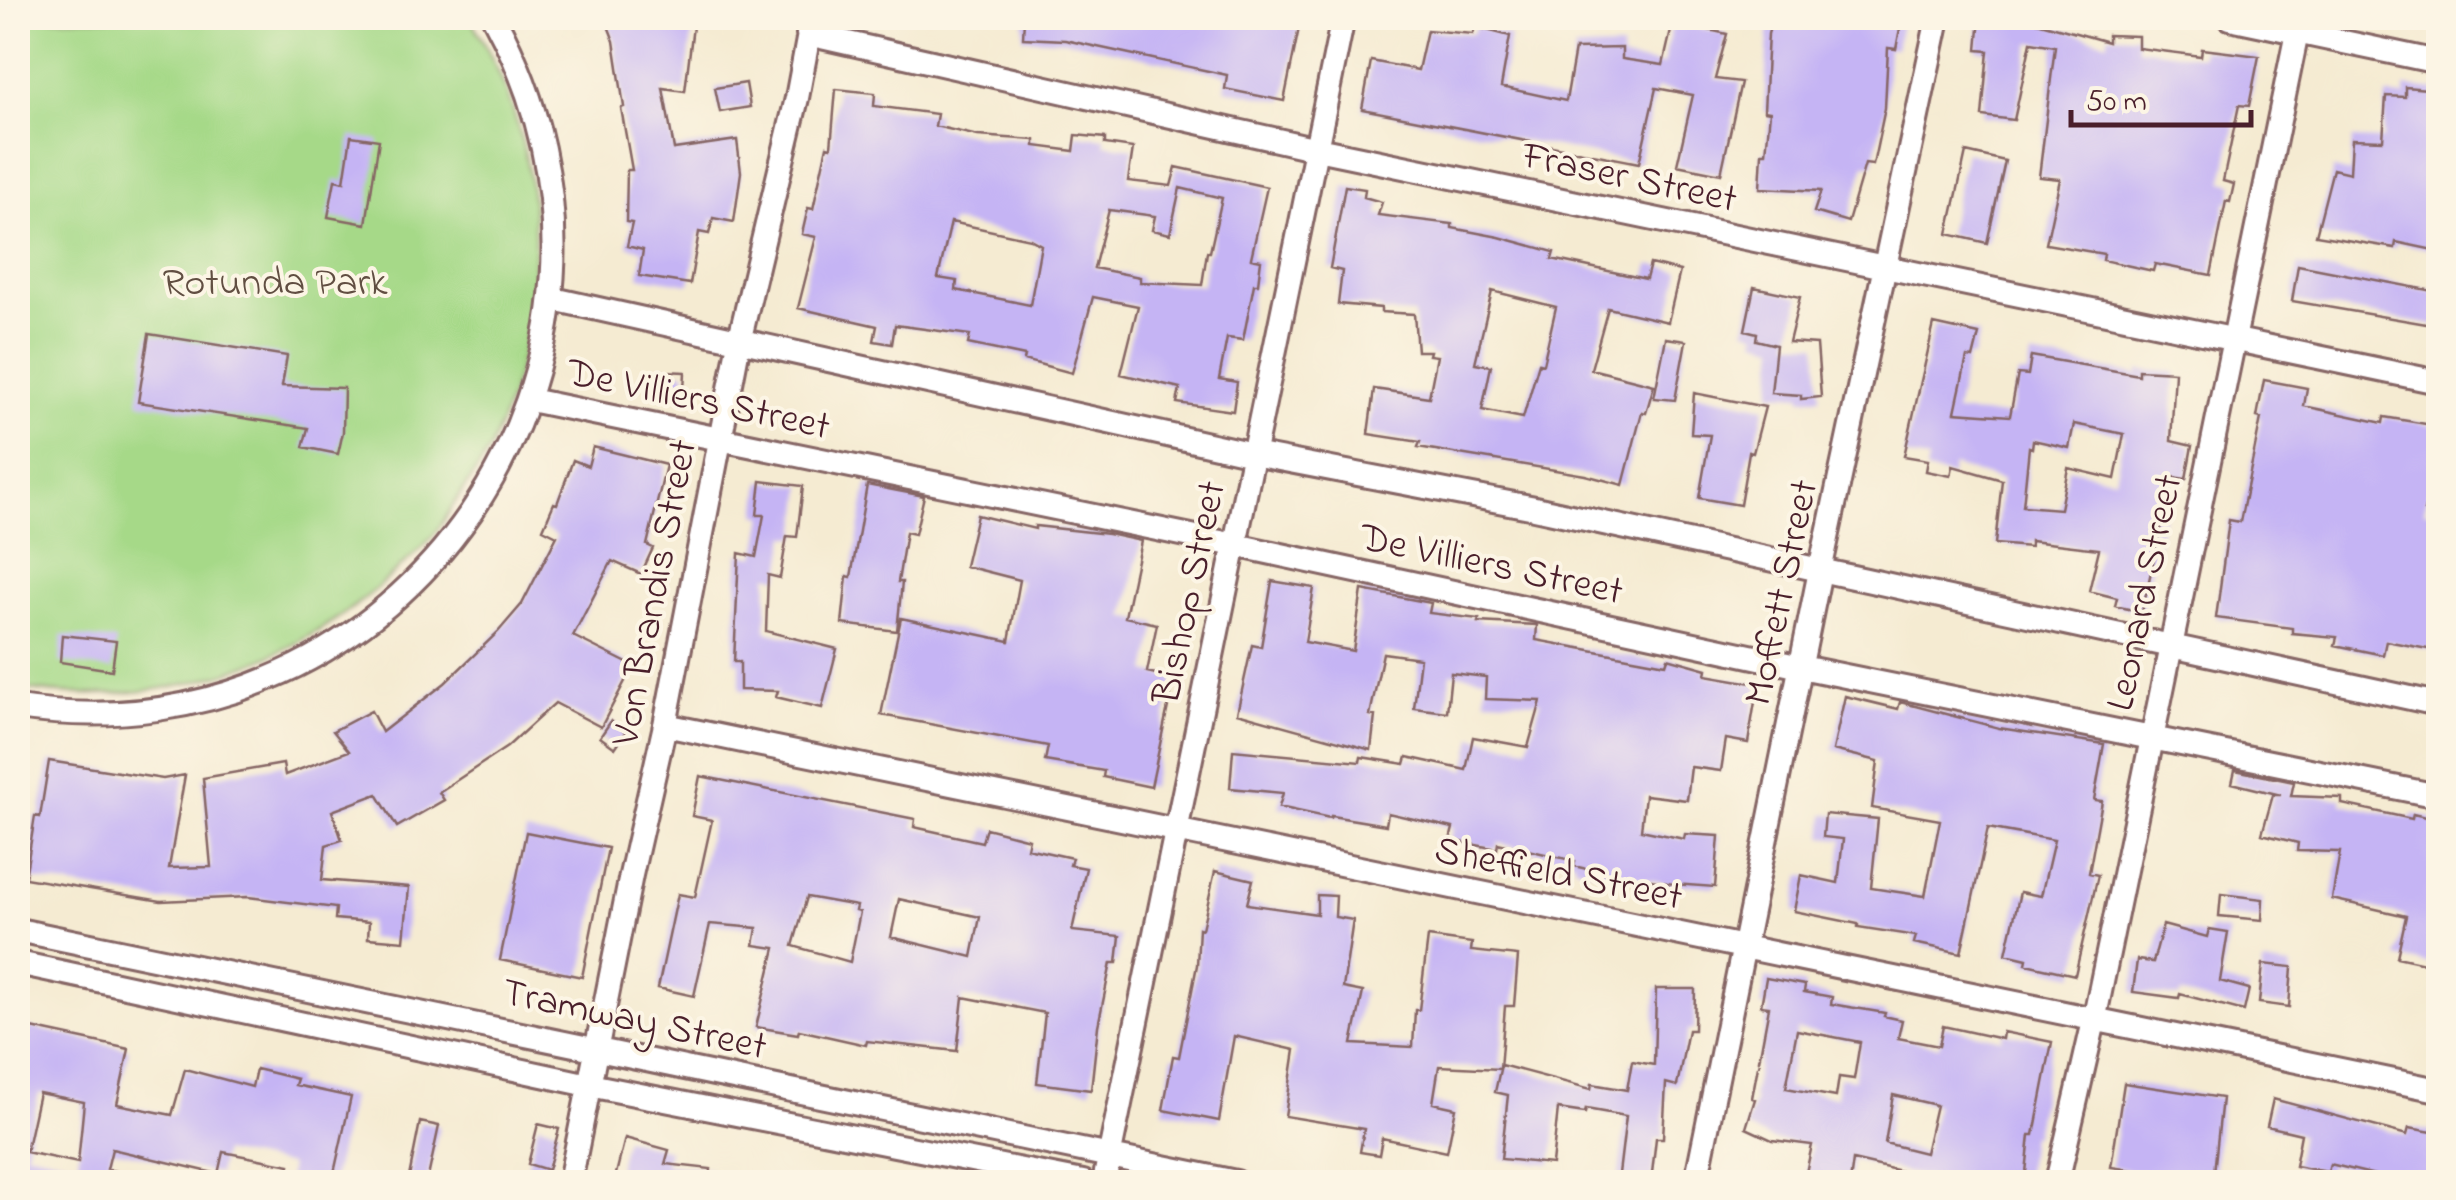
<svg xmlns="http://www.w3.org/2000/svg" width="2456" height="1200" viewBox="0 0 2456 1200" font-family="'Indie Flower',sans-serif">
<style>
.green{fill:#a6d988;stroke:#787c5a;stroke-width:2.5}
.building{fill:#c5b4f4;fill-rule:evenodd}
.lines{fill:none;stroke-linecap:round;stroke-linejoin:round}
.street-casing{stroke:#866665;stroke-width:28}
.street{stroke:#fff;stroke-width:22}
.labels{text-anchor:middle;stroke-width:8;stroke-linejoin:round;paint-order:stroke}
.street-label{font-size:40px;fill:#4a1f2b;stroke:#fcf5e5}
.park-label{font-size:40px;fill:#614e42;stroke:#fcf5e5}
</style>
<rect width="100%" height="100%" fill="#fcf5e5"/>
<filter id="ink" filterUnits="userSpaceOnUse"><feTurbulence type="fractalNoise" baseFrequency=".01" numOctaves="2"/><feDisplacementMap in="SourceGraphic" scale="20" xChannelSelector="R" yChannelSelector="G"/><feConvolveMatrix kernelMatrix="1 2 1 2 8 2 1 2 1" color-interpolation-filters="sRGB"/></filter>
<filter id="wash" filterUnits="userSpaceOnUse"><feTurbulence type="fractalNoise" baseFrequency=".0048" numOctaves="4" result="noise"/><feDisplacementMap in="SourceGraphic" scale="40" xChannelSelector="R" yChannelSelector="G"/><feGaussianBlur stdDeviation="2.25" result="paint"/><feColorMatrix in="noise" values="0 0 0 0 0 0 0 0 0 0 0 0 0 0 0 0 0 1.4 0 .05"/><feComposite in="paint" operator="in"/></filter>
<g filter="url(#wash)">
<rect width="100%" height="100%" fill="#f5ebd2"/>
<!-- green -->
<path class="green" d="M18 18H470C551 150 554 306 491 446 483 464 469 481 458 498 450 510 443 524 433 536 422 549 407 560 395 572 293 668 156 711 18 688Z"/>
<g id="blocks">
<!-- building -->
<path class="building" d="M605 18H694L685 91 663 88 674 149 737 140 741 172 734 222 713 218 709 234 699 232 690 284 639 276 643 250 627 246 632 223 626 222 627 170H632L621 108 624 107 614 41Z
M1024 18H1301L1284 101 1225 89 1227 75 1065 40 1023 38Z
M1773 18H1902L1896 49 1888 48 1885 108 1873 165 1865 164 1848 222 1814 212 1821 191 1760 188 1762 153H1766L1770 112 1764 111 1768 34Z
M1980 18 2030 20 2108 42V35L2138 36V48L2201 56 2202 49 2259 56 2249 106 2239 105 2223 181 2234 184 2230 202 2226 201 2211 275 2155 264 2153 271 2103 260 2104 254 2046 244 2060 179 2039 177 2055 46 2031 42 2014 120 1982 116 1988 51 1977 50Z
M1673 22 1727 34 1715 79 1741 82 1721 174 1677 165 1693 95 1656 88 1639 163 1362 109 1371 61 1418 70 1427 30 1473 34 1475 27 1510 36 1501 87 1566 101 1575 49 1622 48V59L1663 65Z
M746 83 750 107 720 112 715 88Z
M2405 87 2438 90V251L2396 242 2395 248 2316 235 2333 169 2350 173 2352 139 2383 140 2386 96 2405 97Z
M836 89 875 93 874 106 937 114 935 126 978 136 1035 140V146L1074 151 1076 135 1105 138V144L1133 148 1128 181 1171 186 1176 167 1267 187 1251 258 1261 260 1258 284H1254L1243 340 1227 338 1219 379 1237 382 1233 411 1177 403 1180 388 1121 374 1138 306 1093 297 1072 373 1024 360 1025 356 968 344 970 335 895 325 892 344 874 341 877 326 798 308 816 237 802 234 808 208 813 209 827 146 831 147ZM1180 188 1222 198 1210 252H1207L1202 285 1140 282V277L1094 268 1109 210 1155 216 1152 230 1170 234ZM951 222 1030 239 1041 245 1030 305 956 290 957 281 938 278Z
M351 136 379 140 366 224 328 217 335 180 344 182Z
M1966 152 2005 161 1987 243 1948 234Z
M1345 186 1365 189 1364 197 1382 202 1378 215 1452 224V228L1499 237 1554 252 1552 259 1646 279 1650 264 1680 271 1668 322 1608 308 1591 369 1654 385 1646 413 1642 412 1623 485 1585 475 1418 447 1420 442 1368 434 1374 389 1429 397 1437 356 1429 355 1430 351H1417L1414 314 1381 312V308L1338 304 1342 271 1330 268ZM1492 291 1556 307 1543 364 1539 363 1523 418 1482 410 1491 366 1475 363Z
M2298 265 2438 292V326L2292 301Z
M1754 287 1800 297 1789 342 1817 344 1821 397 1801 399V395L1771 393 1776 345 1756 340 1757 333 1745 330Z
M1934 324 1979 334 1973 358 1967 357 1955 412 2010 416 2018 374 2028 375 2031 356 2139 375V370L2175 372 2171 441 2192 446 2186 479 2172 477 2142 612 2115 606 2117 598 2089 591 2099 549 2030 541V547L1995 544 2002 480 1953 466 1951 476 1926 471 1928 460 1904 456ZM2074 424 2124 434 2115 479 2068 468 2060 509 2023 506 2029 447 2032 448 2033 440 2069 448Z
M149 334 287 356 282 386 344 388 343 432 338 454 303 447 308 428 138 402Z
M1666 338 1686 341 1675 400 1654 398Z
M663 371 685 372 684 391 662 390Z
M2264 380 2307 388 2304 406 2383 423 2384 417 2438 426V477H2432L2424 511 2438 514V651L2386 641 2383 655 2335 645 2337 637 2292 633V628L2216 618 2229 520 2240 522 2261 418 2257 417Z
M1694 393 1765 407 1753 453 1749 452 1740 505 1699 498 1710 435 1691 434Z
M593 447 666 465 647 545 653 548 641 574 612 561 573 636 633 666 601 727 555 703 507 747 439 792 444 800 397 827 377 794 332 811 342 840 326 845 322 880 409 887 404 941 368 938 369 922 335 919 336 908 248 897 161 901 25 878 35 816 40 817 49 761 163 779 185 775 169 868 211 867 203 778 283 764 285 775 349 751 333 731 371 711 382 732 445 683 498 632 522 604 557 536 543 529 554 503 557 504 573 460 588 466Z
M761 481 803 486 797 537 787 536 780 578 768 575 766 631 837 649 822 708 776 697 778 691 740 690V662H734L739 553 756 557 764 515H757Z
M867 485 924 496 915 534 906 532 898 582H902L897 631 842 624 847 576 851 577Z
M977 515 1035 529V526L1108 534 1141 541 1125 617 1157 624 1147 672 1174 678 1151 787 1103 777 1104 771 1045 761 1048 746 881 715 901 618 1009 641 1020 580 965 566Z
M1272 581 1314 588 1305 642 1353 651 1362 590 1431 603 1429 613 1479 619 1478 622 1537 625 1536 640 1666 664 1668 658 1707 669 1706 675 1758 684 1748 743 1726 739 1721 771 1691 767 1687 800 1645 795 1641 830 1684 839 1685 834 1719 836 1715 887 1673 884 1612 873V875L1574 866 1575 861 1498 843 1497 849 1450 840 1453 828 1388 813 1386 825 1331 816 1330 818 1279 807 1283 793 1230 788 1233 750 1360 762 1361 757 1405 764 1407 757 1466 770 1473 737 1528 747 1541 701 1485 699 1486 677 1451 673 1447 712 1414 708 1420 658 1383 653 1370 715 1375 716 1371 750 1237 713 1252 645 1261 647Z
M62 635 116 641 112 670 60 662Z
M1845 696 1898 709 1900 702 1999 728 2104 744 2094 800 2102 801 2089 873 2098 875 2075 975 2026 964 2027 959 2006 954 2020 892 2041 896 2054 840 1988 828 1961 953 1914 943 1916 936 1858 927V924L1794 911 1801 875 1838 883 1843 839 1823 837 1825 814 1878 819 1871 888 1925 896 1940 820 1872 808 1878 761 1833 750Z
M611 721 626 732 615 748 600 737Z
M2235 770 2294 782 2291 796 2342 798V804L2412 819 2413 814 2438 820V966L2397 957 2406 916 2332 899 2340 852 2297 851 2298 843 2262 834 2273 795H2281L2232 783Z
M700 776 915 819 914 827 982 842 986 828 1029 839 1027 848 1072 858 1070 865 1086 868 1072 931 1120 936 1117 963H1111L1098 1026 1091 1090 1037 1083 1045 1013 963 997 957 1051 867 1041 866 1045 799 1030 798 1034 756 1027 775 948 754 945 757 928 710 924 694 996 658 988 678 894 695 897 712 820 692 816ZM807 897 857 906 856 911 860 912 850 962 793 946ZM899 899 980 917 972 957 891 937Z
M526 832 608 848 582 977 500 960Z
M1215 871 1253 880 1247 904 1317 914V895L1336 896 1335 917 1353 920 1343 988 1363 992 1352 1044 1413 1047 1415 1010H1419L1428 937 1472 943 1471 951 1518 956 1514 1006H1505L1500 1069 1439 1066 1433 1103 1456 1108 1447 1152 1382 1138 1379 1155 1360 1152 1364 1129 1285 1116 1295 1050 1234 1036 1219 1121 1163 1110 1173 1056 1179 1057 1197 965 1199 928 1202 929Z
M2221 894 2263 899 2262 920 2219 916Z
M2163 925 2207 937 2209 929 2228 932 2220 981 2249 989 2244 1011 2180 994 2179 998 2133 992 2137 960 2153 962Z
M2263 964 2292 967 2289 1007 2259 1003Z
M1766 978 1805 985 1804 992 1832 997 1831 1004 1885 1013 1884 1016 1902 1020 1898 1038 1939 1046 1943 1026 2002 1039 2003 1032 2052 1042 2034 1135H2030L2025 1182H1948L1853 1160 1850 1182H1804L1812 1145 1772 1140 1746 1128 1755 1099 1752 1098 1769 1007 1761 1006ZM1797 1030 1860 1042 1854 1079 1839 1077 1836 1097 1786 1088ZM1893 1095 1936 1105 1925 1153 1885 1143Z
M1656 989H1695L1694 1030H1688L1677 1086 1666 1083 1663 1138H1656L1651 1182H1618L1626 1116 1586 1109 1585 1113 1558 1109 1552 1164 1501 1159 1508 1095 1495 1092 1501 1065 1591 1089 1592 1084 1627 1090 1632 1061 1654 1065Z
M18 1025 129 1049 117 1104 172 1115 185 1069 252 1087 256 1069 297 1079 295 1085 351 1097 332 1182H287L290 1165 223 1152 218 1174 112 1149 107 1169 130 1174 129 1182H18ZM39 1093 84 1102 78 1163 26 1152Z
M2124 1083 2222 1098 2213 1182 2157 1181 2158 1174 2111 1167Z
M2273 1099 2407 1135 2409 1128 2438 1133V1182H2404L2330 1164 2328 1172 2295 1166 2301 1134 2267 1126Z
M420 1122 439 1126 427 1182H408Z
M538 1124 559 1129 548 1170 528 1164Z
M625 1138 669 1150 665 1164 711 1169 710 1182H614Z"/>
</g>
</g>
<g filter="url(#ink)">
<use href="#blocks" fill-opacity="0" stroke="#866665" stroke-width="2.5"/>
<g class="lines">
<!-- street casing -->
<g class="street-casing">
<path id="street" d="M2230 18 2438 62
M808 34 1317 149 2438 382
M553 299 1253 454 1530 507 2438 704
M530 400 1235 545 1801 667 2438 796
M18 708C405 766 680 359 494 18
M665 725 2438 1090
M18 930 1236 1182
M18 963 589 1085 1083 1182
M570 1182 631 875 665 725 739 342 797 98 812 18
M1104 1182 1343 18
M1696 1182 1820 571 1938 18
M2057 1182 2094 1021 2300 18"/>
</g>
<!-- street -->
<use href="#street" class="street"/>
</g>
</g>
<g class="labels">
<!-- street labels -->
<g class="street-label">
<text transform="translate(1630 175) rotate(12)" y="14">Fraser Street</text>
<text transform="translate(699 397) rotate(12)" y="14">De Villiers Street</text>
<text transform="translate(1492 562) rotate(12)" y="14">De Villiers Street</text>
<text transform="translate(652 592) rotate(-79)" y="14">Von Brandis Street</text>
<text transform="translate(1187 592) rotate(-78)" y="14">Bishop Street</text>
<text transform="translate(1779 592) rotate(-78)" y="14">Moffett Street</text>
<text transform="translate(2142 592) rotate(-78)" y="14">Leonard Street</text>
<text transform="translate(1559 871) rotate(11)" y="14">Sheffield Street</text>
<text transform="translate(635 1017) rotate(12)" y="14">Tramway Street</text>
</g>
<!-- park labels -->
<g class="park-label">
<text x="275" y="294">Rotunda Park</text>
</g>
</g>
<!-- margin -->
<rect width="2456" height="1200" fill="none" stroke="#fcf5e5" stroke-width="60"/>
<!-- scale -->
<path d="M2071 110v15h180v-15" fill="none" stroke="#4a1f2b" stroke-width="5"/>
<text x="2086" y="110" font-size="30" fill="#4a1f2b" stroke="#fcf5e5" stroke-width="8" paint-order="stroke">50 m</text>
</svg>
